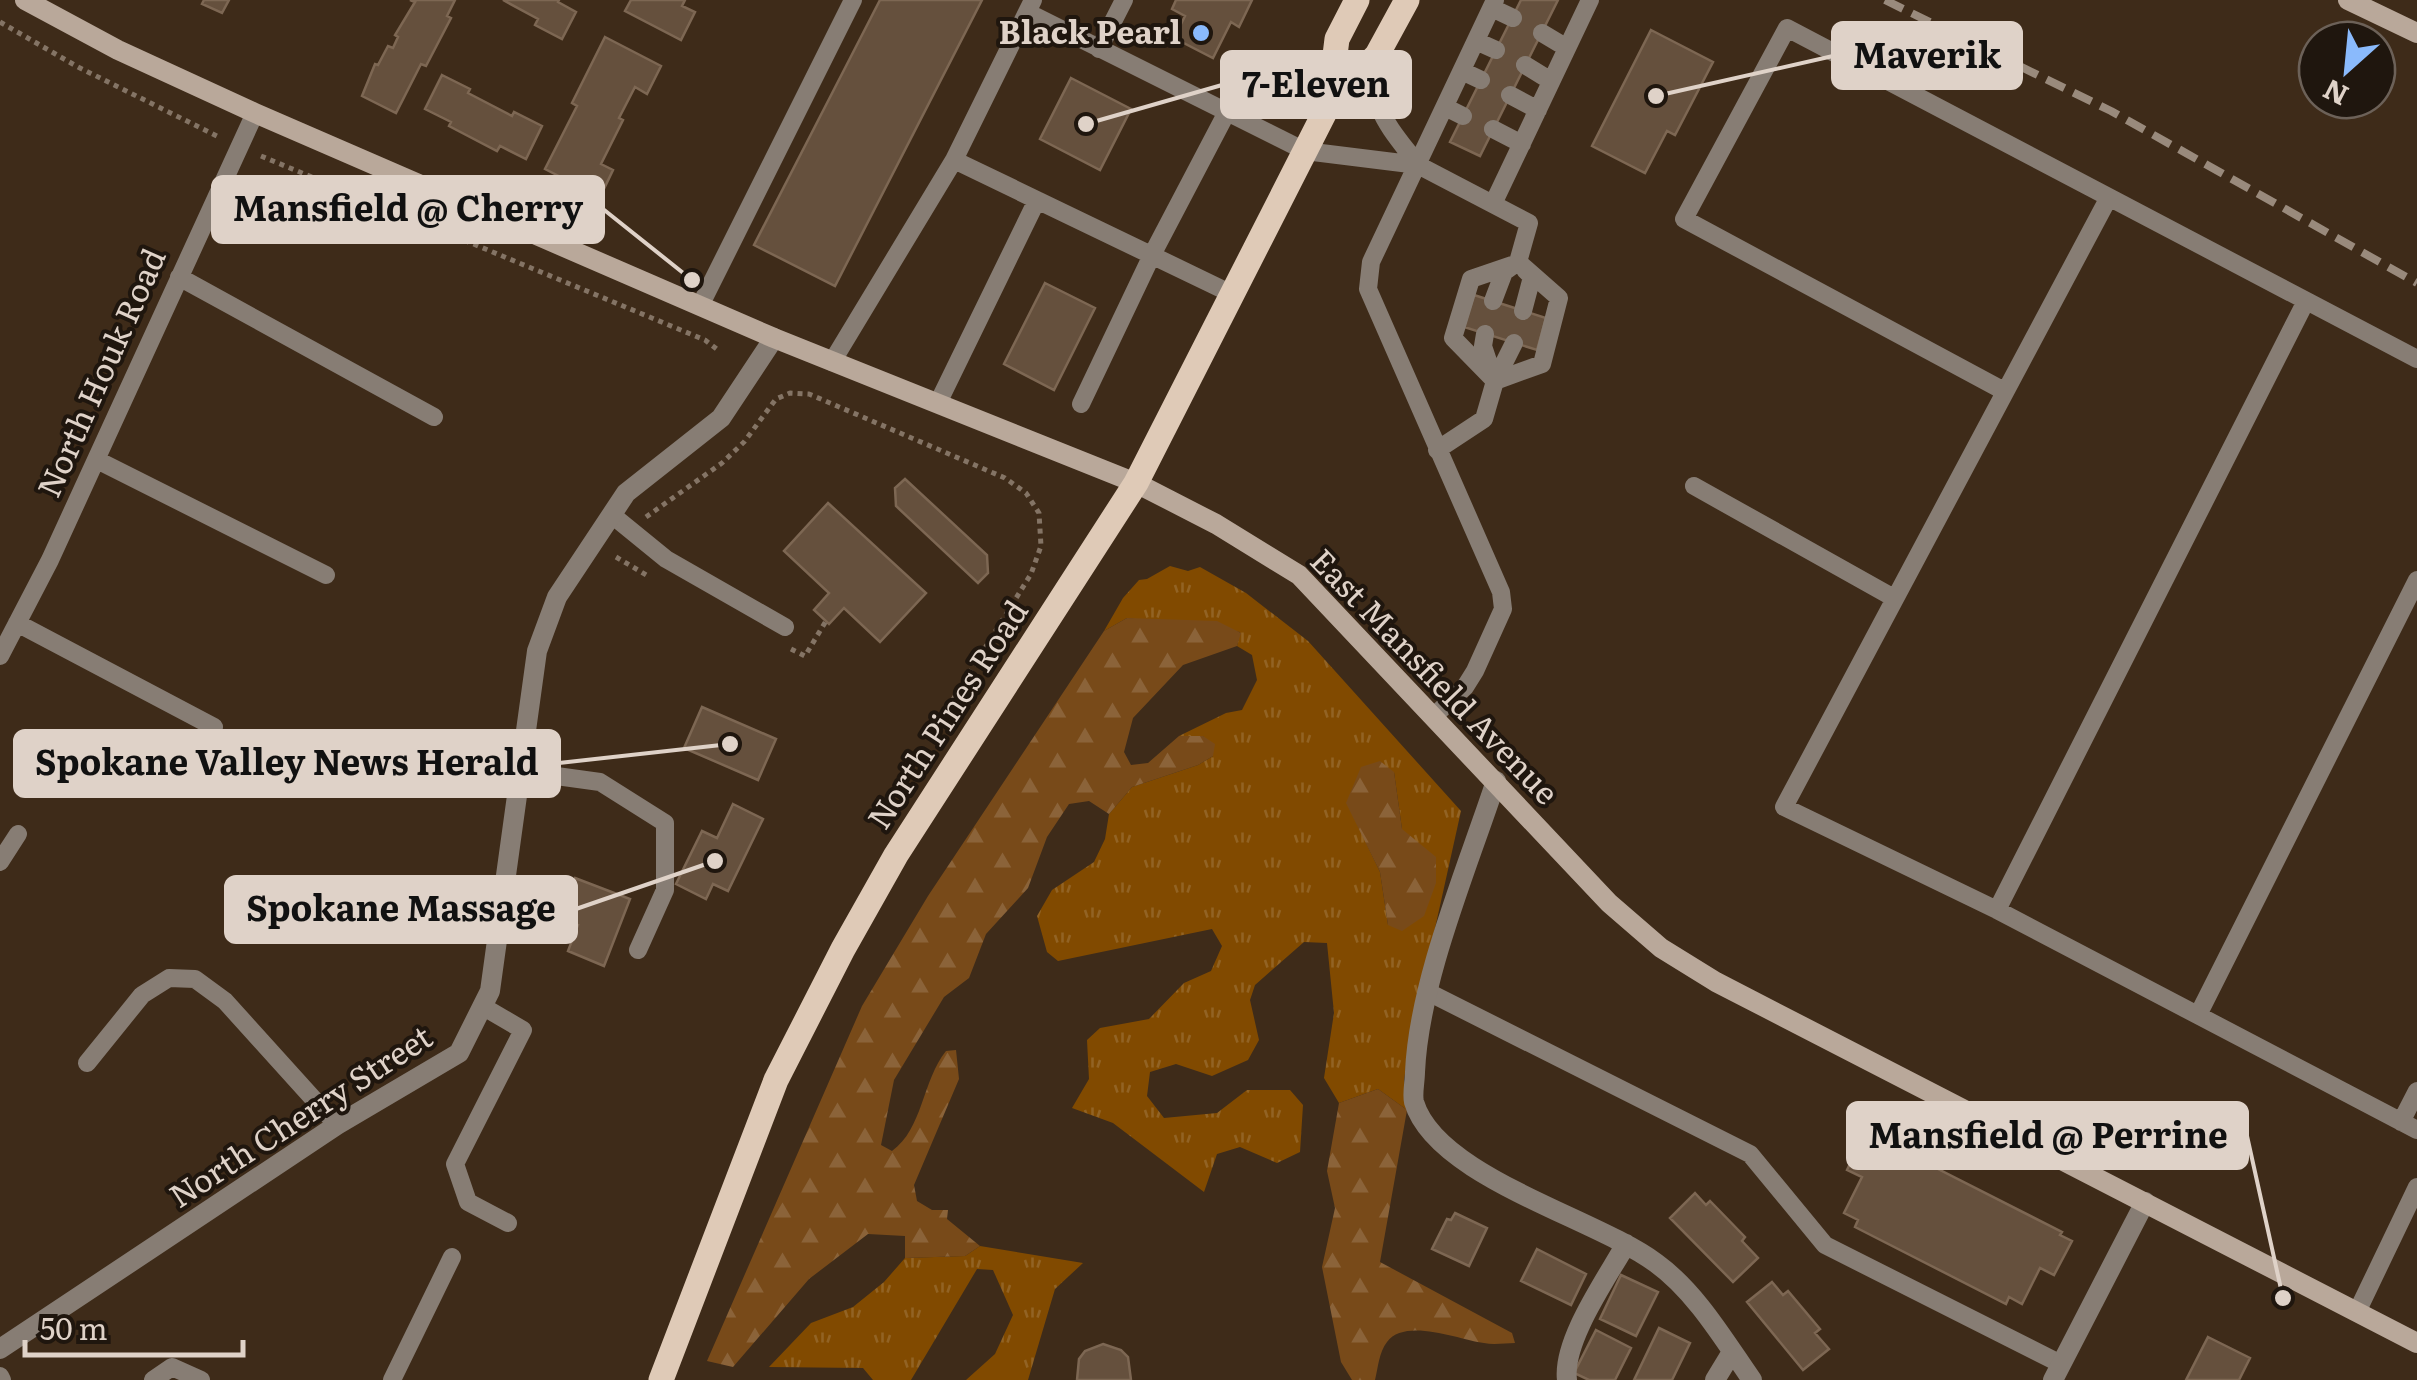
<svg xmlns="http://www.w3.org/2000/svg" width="2417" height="1380" viewBox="0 0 2417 1380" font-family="Literata,serif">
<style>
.grass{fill:url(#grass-tufts);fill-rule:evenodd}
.forest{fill:url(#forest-firs)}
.building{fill:#65503d;stroke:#7d6753;stroke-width:2.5}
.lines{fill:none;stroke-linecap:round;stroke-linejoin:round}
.path{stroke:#847465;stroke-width:5;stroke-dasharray:5 5;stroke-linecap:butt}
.lane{stroke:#877d74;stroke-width:18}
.street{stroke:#877d74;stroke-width:20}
.secondary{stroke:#b9a89a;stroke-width:20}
.primary{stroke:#dfcab7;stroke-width:25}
.rail{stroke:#998a7c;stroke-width:8;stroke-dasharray:20 10;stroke-linecap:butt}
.poi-dot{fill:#8abafc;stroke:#1f160e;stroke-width:4}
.labels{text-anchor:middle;stroke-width:8;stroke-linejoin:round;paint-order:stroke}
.poi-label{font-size:32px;font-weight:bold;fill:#dfd2c8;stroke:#1f160e;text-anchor:end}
.street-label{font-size:32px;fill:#dfd2c8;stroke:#1f160e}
.leader{fill:none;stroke:#dfd2c8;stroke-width:4}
.callout-dot{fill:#dfd2c8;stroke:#1f160e;stroke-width:4}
.callout{fill:#dfd2c8;stroke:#dfd2c8;stroke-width:4}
.callout-label{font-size:35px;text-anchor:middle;font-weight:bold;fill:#111}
</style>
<defs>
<pattern id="grass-tufts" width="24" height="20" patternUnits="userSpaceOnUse" patternTransform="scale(2.5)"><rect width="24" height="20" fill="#814a00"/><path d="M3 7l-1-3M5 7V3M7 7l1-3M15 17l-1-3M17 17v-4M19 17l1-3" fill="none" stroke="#926324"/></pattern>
<pattern id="forest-firs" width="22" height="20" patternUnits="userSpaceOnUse" patternTransform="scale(2.5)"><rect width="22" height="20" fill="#784a19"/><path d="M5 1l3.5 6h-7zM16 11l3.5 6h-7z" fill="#8b6339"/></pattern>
</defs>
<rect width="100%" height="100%" fill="#3e2b19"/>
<!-- grass -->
<path class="grass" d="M1170 566 1188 571 1200 567 1246 593 1308 641 1461 811 1410 1041 1404 1080 1407 1110 1378 1089 1339 1103 1324 1078 1334 1013 1327 943 1304 942 1255 985 1250 1000 1259 1040 1248 1060 1212 1076 1176 1064 1150 1072 1147 1096 1164 1118 1217 1113 1247 1090H1290L1303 1105 1300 1152 1277 1163 1240 1147 1217 1154 1204 1192 1113 1123 1072 1108 1089 1079 1087 1040 1100 1028 1149 1019 1184 983 1211 971 1222 946 1212 929 1058 961 1047 952 1037 916 1052 890 1094 862 1105 839 1109 814 1132 787 1198 765 1213 756 1203 736H1179L1226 713 1242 710 1257 680 1252 655 1237 646 1240 632 1127 618 1104 631 1123 598 1139 580 1147 579ZM1394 772 1402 829 1388 925 1380 872 1347 803Z
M980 1246 1083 1263 1055 1289 1028 1380H966L995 1354 1013 1315 993 1270 977 1269 911 1380H873L863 1368 769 1367 811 1323 853 1307 884 1282 905 1258 965 1256Z"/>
<!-- forest -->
<path class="forest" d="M1127 618 1217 621 1241 633 1237 646 1183 665 1133 718 1124 752 1131 765 1148 763 1179 736H1203L1215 744 1213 756 1198 765 1132 787 1109 814 1089 801 1069 804 1047 837 1028 888 986 934 969 978 944 997 894 1080 881 1145 892 1151C923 1129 922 1081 946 1051L956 1050 959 1079 914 1185 917 1201 932 1210H948L947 1219 980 1246 965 1256 905 1258V1236L868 1234 809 1279 733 1367 707 1361 862 1006 928 896 1104 631Z
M1380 761 1394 772 1402 829 1436 857V883L1424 916 1402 931 1388 925 1380 872 1346 803 1361 767Z
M1378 1089 1407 1110 1380 1262 1512 1333 1515 1343C1505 1343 1494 1345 1484 1343 1460 1340 1405 1317 1387 1342 1379 1352 1378 1368 1375 1380H1352L1341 1362 1322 1267 1335 1208 1327 1171 1339 1103Z"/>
<!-- building -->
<path class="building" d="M204 0H229L222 13 202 4Z
M410 0H455L447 16 451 18 426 66 421 64 396 113 362 96 375 64 378 65 388 46 393 48 398 37 395 35 415 2Z
M503 0H559L558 2 576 12 562 39 535 25 538 19Z
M631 0H685L682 6 695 12 681 40 625 11Z
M880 0H982L835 286 754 245Z
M1176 0H1252L1239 27 1231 22 1213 58 1174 38 1185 16 1172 9Z
M1521 0H1558L1480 156 1450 142Z
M1651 30 1713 62 1675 135 1667 131 1645 173 1592 146Z
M605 37 661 66 647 94 635 87 619 118 623 120 601 164 613 170 600 197 545 169 577 106 572 103Z
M442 75 470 89 468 93 512 116 514 112 542 126 526 159 500 146 497 151 449 126 451 122 425 109Z
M1071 78 1131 109 1100 170 1040 139Z
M1045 283 1095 308 1054 390 1004 364Z
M1474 295 1546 318 1537 350 1464 327Z
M905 479 987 555 988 573 978 583 896 506 895 488Z
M828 503 926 593 880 642 844 608 829 624 814 610 829 593 784 551Z
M702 707 776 739 758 780 684 748Z
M733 804 763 819 728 891 713 884 706 899 676 884 702 831 717 838Z
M575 878 630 899 604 966 568 951 578 925 560 918Z
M1864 1135 1875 1141 1877 1138 2062 1232 2060 1235 2072 1241 2054 1275 2040 1268 2022 1304 2009 1297 2006 1304 1855 1227 1858 1220 1844 1213 1862 1177 1847 1170Z
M1695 1193 1706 1205 1710 1201 1745 1237 1742 1241 1758 1258 1733 1282 1670 1218Z
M1455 1213 1487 1228 1469 1266 1432 1249 1447 1219 1451 1220Z
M1537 1249 1586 1274 1571 1305 1521 1281Z
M1621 1275 1658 1292 1636 1336 1600 1319Z
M1772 1282 1783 1295 1788 1291 1820 1329 1815 1333 1829 1349 1803 1370 1747 1302Z
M1659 1328 1690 1343 1672 1380H1634Z
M1596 1330 1631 1348 1615 1380H1589L1574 1373Z
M2208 1337 2250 1358 2239 1380H2186Z
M1103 1344 1121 1350 1128 1357 1131 1380H1077L1079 1359 1085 1351Z"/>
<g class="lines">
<!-- path -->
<path class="path" d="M0 22 78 67 219 137
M261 156 705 340 718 350
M646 517 722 463 744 442 776 399 790 393 809 394 1005 478 1026 493 1039 513 1041 546 1031 574 946 711
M616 557 648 576
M791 649 805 656 826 621"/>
<!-- lane -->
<path class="lane" d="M1492 8 1513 18
M1027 12 1305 151 1418 165 1529 223 1518 262 1504 272 1493 301
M1542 33 1567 48
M1476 41 1496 50
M1099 49 1124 0
M1377 55C1367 107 1388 125 1418 165
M1525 65 1551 81
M1462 71 1481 80
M1510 95 1538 110
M1445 107 1463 116
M1493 129 1522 144
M954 160 1232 294
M2108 199 1784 807 1997 910 2417 1130
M1493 204 1590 0
M179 277 434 417
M700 306 853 0
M1523 311 1532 277 1525 270
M1485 334 1483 346 1493 376
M832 362 954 160 1033 0
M1495 381 1542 364 1559 298 1518 262
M1495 381 1453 338 1471 279 1512 265
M2004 391 1684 219 1787 28 2417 359
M938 403 1037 200
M1081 404 1152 255 1227 112
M1437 450 1484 419 1495 381 1514 343
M97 460 326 575
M1694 486 1894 598
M612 515 666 559 785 627
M17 623 214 727
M0 656 50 560 255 113
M1434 716 1465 687 1475 671 1503 609 1501 592 1368 289 1371 262 1495 0
M520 771 600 782 665 823V890L638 950
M0 862 18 834
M1997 910 2306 301
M1428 992 1750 1154 1825 1245 2061 1364
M482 1006 523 1030 455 1164 468 1202 508 1223
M2198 1015 2417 580
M87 1063 142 995 169 978 195 979 225 1001 337 1125
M2401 1122 2417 1091
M2357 1312 2417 1187
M0 1376 2 1380
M153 1380 172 1367 201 1380
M392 1380 452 1257"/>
<!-- street -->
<path class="street" d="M1496 781C1467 869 1419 981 1415 1072 1415 1081 1412 1094 1414 1102 1436 1177 1596 1218 1656 1263 1696 1292 1724 1340 1752 1380
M0 1349 337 1125 459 1053 490 991 537 651 557 597 626 493 721 418 774 338
M1567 1380C1562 1341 1607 1278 1626 1244
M1715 1380 1732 1352
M2053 1380 2145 1202"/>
<!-- secondary -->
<path class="secondary" d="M25 0 118 50 255 113 774 338 1136 483 1216 524 1299 575 1609 903 1661 948 1716 982 2417 1343
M2348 0 2417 33"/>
<!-- primary -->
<path class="primary" d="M1329 104 1337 39 1357 0
M661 1380 776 1080 843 949 896 855 1136 483 1329 104 1377 55 1407 0"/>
<!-- rail -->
<path class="rail" d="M1885 0 2111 111 2417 283"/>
</g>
<!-- markers -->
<circle class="poi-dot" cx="1201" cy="33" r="10"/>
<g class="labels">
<!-- poi labels -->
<g class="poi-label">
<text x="1181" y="44">Black Pearl</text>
</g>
<!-- street labels -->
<g class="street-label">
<text transform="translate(102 373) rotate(-66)" y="11">North Houk Road</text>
<text transform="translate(1434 677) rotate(46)" y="11">East Mansfield Avenue</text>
<text transform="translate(948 715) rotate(-57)" y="11">North Pines Road</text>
<text transform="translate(301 1117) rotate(-33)" y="11">North Cherry Street</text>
</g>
</g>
<!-- callouts -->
<path class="leader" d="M1656 96L1833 56M1086 124L1222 85M692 280L603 209M730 744L559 763M715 861L576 909M2283 1298L2247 1136"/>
<g class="callout-dot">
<circle cx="1656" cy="96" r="10"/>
<circle cx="1086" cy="124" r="10"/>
<circle cx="692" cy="280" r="10"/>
<circle cx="730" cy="744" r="10"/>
<circle cx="715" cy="861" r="10"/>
<circle cx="2283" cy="1298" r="10"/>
</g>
<g class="callout">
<rect x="1833" y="23" width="188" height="65" rx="10"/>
<rect x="1222" y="52" width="188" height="65" rx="10"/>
<rect x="213" y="177" width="390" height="65" rx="10"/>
<rect x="15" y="731" width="544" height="65" rx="10"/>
<rect x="226" y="877" width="350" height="65" rx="10"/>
<rect x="1848" y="1103" width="399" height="65" rx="10"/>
</g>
<g class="callout-label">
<text x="1927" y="68">Maverik</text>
<text x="1316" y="97">7-Eleven</text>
<text x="408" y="221">Mansfield @ Cherry</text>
<text x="287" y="775">Spokane Valley News Herald</text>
<text x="401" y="921">Spokane Massage</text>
<text x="2048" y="1148">Mansfield @ Perrine</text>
</g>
<!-- north arrow -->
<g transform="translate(2347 70) rotate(207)"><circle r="48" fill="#1f160e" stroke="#6c6158" stroke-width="2.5"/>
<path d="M0-8L18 38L0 25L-18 38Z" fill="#8abafc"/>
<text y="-15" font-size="28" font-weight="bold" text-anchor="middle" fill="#dfd2c8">N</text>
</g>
<!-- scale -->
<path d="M25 1340v15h218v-15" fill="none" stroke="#dfd2c8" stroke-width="5"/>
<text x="40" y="1340" font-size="30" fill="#dfd2c8" stroke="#1f160e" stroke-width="8" paint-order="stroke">50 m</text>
</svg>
